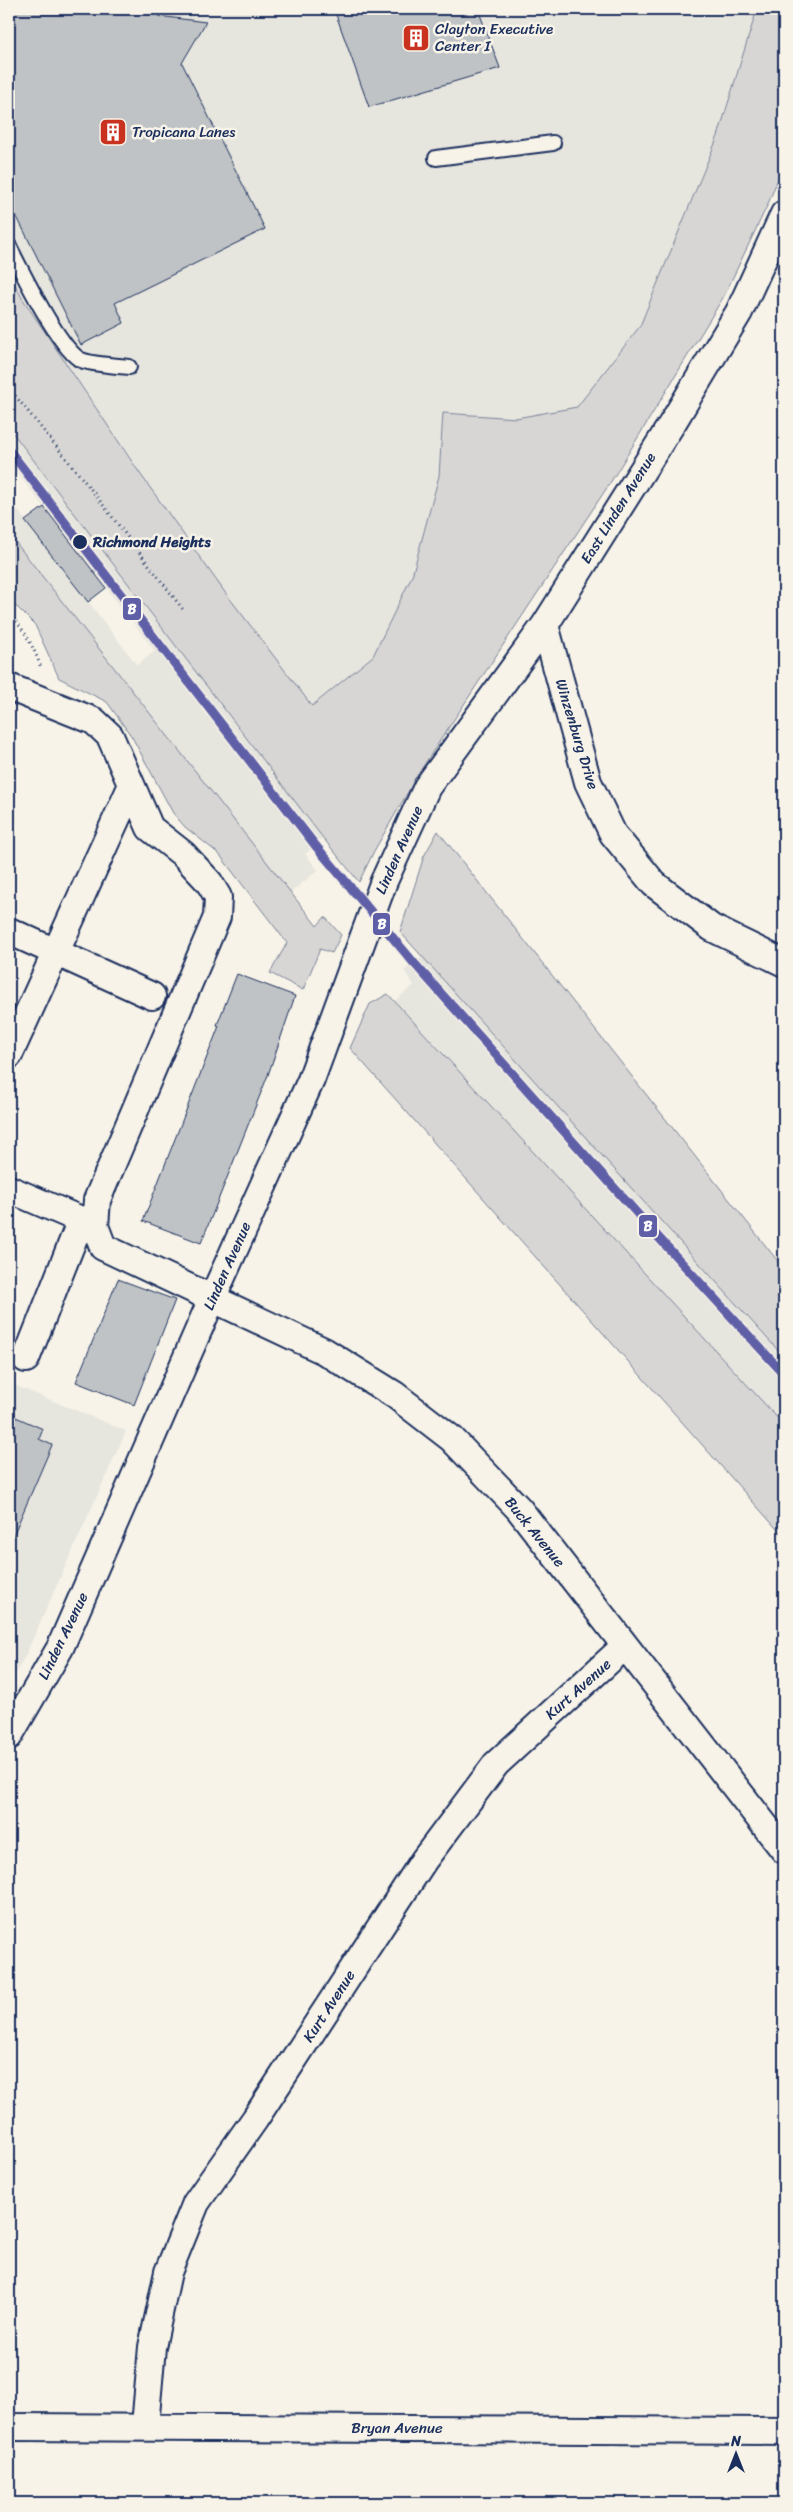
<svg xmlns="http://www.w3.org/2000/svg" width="793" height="2512" viewBox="0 0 793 2512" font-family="Sriracha,sans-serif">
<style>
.built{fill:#e6e5de}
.green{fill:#d7d6d4;stroke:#798299}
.building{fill:#c0c3c5;stroke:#1b2f5e}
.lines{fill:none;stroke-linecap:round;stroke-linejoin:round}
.lane-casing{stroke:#1b2f5e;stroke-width:18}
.street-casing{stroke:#1b2f5e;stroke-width:30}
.path{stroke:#1b2f5e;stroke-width:3;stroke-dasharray:1 4;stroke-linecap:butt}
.lane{stroke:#f7f3e8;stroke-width:14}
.street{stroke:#f7f3e8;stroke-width:26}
.rail-1-casing{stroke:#f7f3e8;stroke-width:12}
.rail-1{stroke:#5f5fa8;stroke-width:9}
.stop-dot{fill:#1b2f5e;stroke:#f7f3e8;stroke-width:2}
.labels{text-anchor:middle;stroke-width:5;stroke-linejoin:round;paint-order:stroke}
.poi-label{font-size:15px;fill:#1b2f5e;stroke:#f7f3e8;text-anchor:start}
.street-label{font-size:15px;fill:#1b2f5e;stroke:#f7f3e8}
.stop-label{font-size:15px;font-weight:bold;fill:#1b2f5e;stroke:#f7f3e8;text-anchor:start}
.line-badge{stroke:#f7f3e8;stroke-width:2}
.badge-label{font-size:14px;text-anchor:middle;font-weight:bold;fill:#fff}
</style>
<rect width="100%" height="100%" fill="#f7f3e8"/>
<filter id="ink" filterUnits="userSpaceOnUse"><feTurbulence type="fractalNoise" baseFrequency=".02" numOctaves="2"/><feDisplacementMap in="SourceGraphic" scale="10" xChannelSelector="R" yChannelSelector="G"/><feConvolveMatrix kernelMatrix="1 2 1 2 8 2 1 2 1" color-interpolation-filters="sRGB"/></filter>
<g filter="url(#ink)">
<!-- built -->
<path class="built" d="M9 9H757L718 136 640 326 577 407 516 418 443 413 439 476 413 576 373 656 311 707 224 591 141 475 22 298 9 272Z
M9 428 323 838 305 854 318 870 290 893 9 534V499L137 665 155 651 9 462Z
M423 956 784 1357V1425L395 1001 414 985 404 971Z
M9 1383 126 1431 27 1652 9 1686Z"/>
<!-- green -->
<path class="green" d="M757 9H784V163L768 204 724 296 612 480 420 771 374 851 359 882 323 838 9 428V272L22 298 141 475 224 591 312 706 373 656 412 576 439 476 443 413 516 418 577 407 640 326 718 136Z
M9 534 317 926 325 917 341 935 332 953 320 949 303 990 270 973 287 943 219 854 185 827 173 813 132 737 107 702 59 678 35 625 17 607 9 605Z
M438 831 784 1269V1357L400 932 424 856Z
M388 994 784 1425V1537L350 1048 370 1004Z"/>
<!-- building -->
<path class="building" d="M9 9H154L158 16 206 22 182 63 265 229 115 303 124 323 81 345 9 201Z
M334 9H478L500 68 369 107Z
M44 507 106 588 88 602 25 521Z
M237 974 295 996 268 1075 201 1243 143 1221 219 1026 217 1025Z
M118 1279 175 1300 134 1405 76 1382Z
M9 1414 43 1429 39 1439 52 1445 9 1545Z"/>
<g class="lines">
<!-- lane casing -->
<g class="lane-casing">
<path id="lane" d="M436 158 553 143
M9 246C22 272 57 344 79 359 87 364 118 366 129 367"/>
</g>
<!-- street casing -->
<g class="street-casing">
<path id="street" d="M545 625 588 782 613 834 654 884 712 928 784 963
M9 687 94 721 110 736 150 828 183 854 209 882 218 897 217 917 97 1200 95 1226 103 1247 324 1351 395 1395 452 1439 519 1509 784 1850
M9 931 152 996
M9 1055 131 787
M9 1189 95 1226
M26 1359 81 1220
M9 1736 60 1648 212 1299 311 1080 384 881 427 787 545 625 673 422 739 312 784 214
M145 2426 152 2347 168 2272 196 2203 255 2119 424 1860 496 1764 625 1646
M9 2427 784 2431"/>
</g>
<!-- path -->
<path class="path" d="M9 388 90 488 185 612
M9 614C25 630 34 647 41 668"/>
<!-- lane -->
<use href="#lane" class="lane"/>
<!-- street -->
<use href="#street" class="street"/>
<!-- rail-1 casing -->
<g class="rail-1-casing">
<path id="rail-1" d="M9 450 315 845 414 963 659 1238 784 1374"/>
</g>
<!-- rail-1 -->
<use href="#rail-1" class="rail-1"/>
</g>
</g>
<!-- icons -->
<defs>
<g id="building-square" transform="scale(1.4375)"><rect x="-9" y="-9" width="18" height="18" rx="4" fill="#c8321e" stroke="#f7f3e8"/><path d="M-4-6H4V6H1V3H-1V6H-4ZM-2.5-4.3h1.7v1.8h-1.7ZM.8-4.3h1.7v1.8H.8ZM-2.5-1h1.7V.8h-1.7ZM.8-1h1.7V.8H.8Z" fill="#fff"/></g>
</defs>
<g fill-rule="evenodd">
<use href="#building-square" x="416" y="38"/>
<use href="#building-square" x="113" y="132"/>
</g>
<!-- markers -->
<circle class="stop-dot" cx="80" cy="542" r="8"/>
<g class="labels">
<!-- poi labels -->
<g class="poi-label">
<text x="435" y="34">Clayton Executive<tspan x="435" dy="17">Center I</tspan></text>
<text x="132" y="137">Tropicana Lanes</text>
</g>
<!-- street labels -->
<g class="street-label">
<text transform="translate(618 508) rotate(-58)" y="5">East Linden Avenue</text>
<text transform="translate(577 734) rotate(73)" y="5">Winzenburg Drive</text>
<text transform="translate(399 850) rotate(-66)" y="5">Linden Avenue</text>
<text transform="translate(227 1266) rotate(-66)" y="5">Linden Avenue</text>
<text transform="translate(535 1532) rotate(51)" y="5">Buck Avenue</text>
<text transform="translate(63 1636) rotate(-64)" y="5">Linden Avenue</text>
<text transform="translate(578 1689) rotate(-42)" y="5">Kurt Avenue</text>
<text transform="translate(329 2006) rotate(-57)" y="5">Kurt Avenue</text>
<text x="397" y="2433">Bryan Avenue</text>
</g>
<!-- stop labels -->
<g class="stop-label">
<text x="93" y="547">Richmond Heights</text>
</g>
</g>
<g class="line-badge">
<rect x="122" y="597" width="20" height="24" rx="5" fill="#5f5fa8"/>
<rect x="372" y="912" width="19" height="24" rx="5" fill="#5f5fa8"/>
<rect x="638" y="1214" width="20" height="24" rx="5" fill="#5f5fa8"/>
</g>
<g class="badge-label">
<text x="132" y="614">B</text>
<text x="382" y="929">B</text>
<text x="648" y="1231">B</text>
</g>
<!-- margin -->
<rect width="793" height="2512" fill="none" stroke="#f7f3e8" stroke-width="30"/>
<rect x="15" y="15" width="763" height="2482" fill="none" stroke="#1b2f5e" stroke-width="2" filter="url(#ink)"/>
<!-- north arrow -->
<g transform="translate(736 2454)" stroke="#f7f3e8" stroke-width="4" paint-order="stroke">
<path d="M0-4L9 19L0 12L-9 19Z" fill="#1b2f5e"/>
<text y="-8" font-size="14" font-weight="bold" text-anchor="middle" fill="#1b2f5e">N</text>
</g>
</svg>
